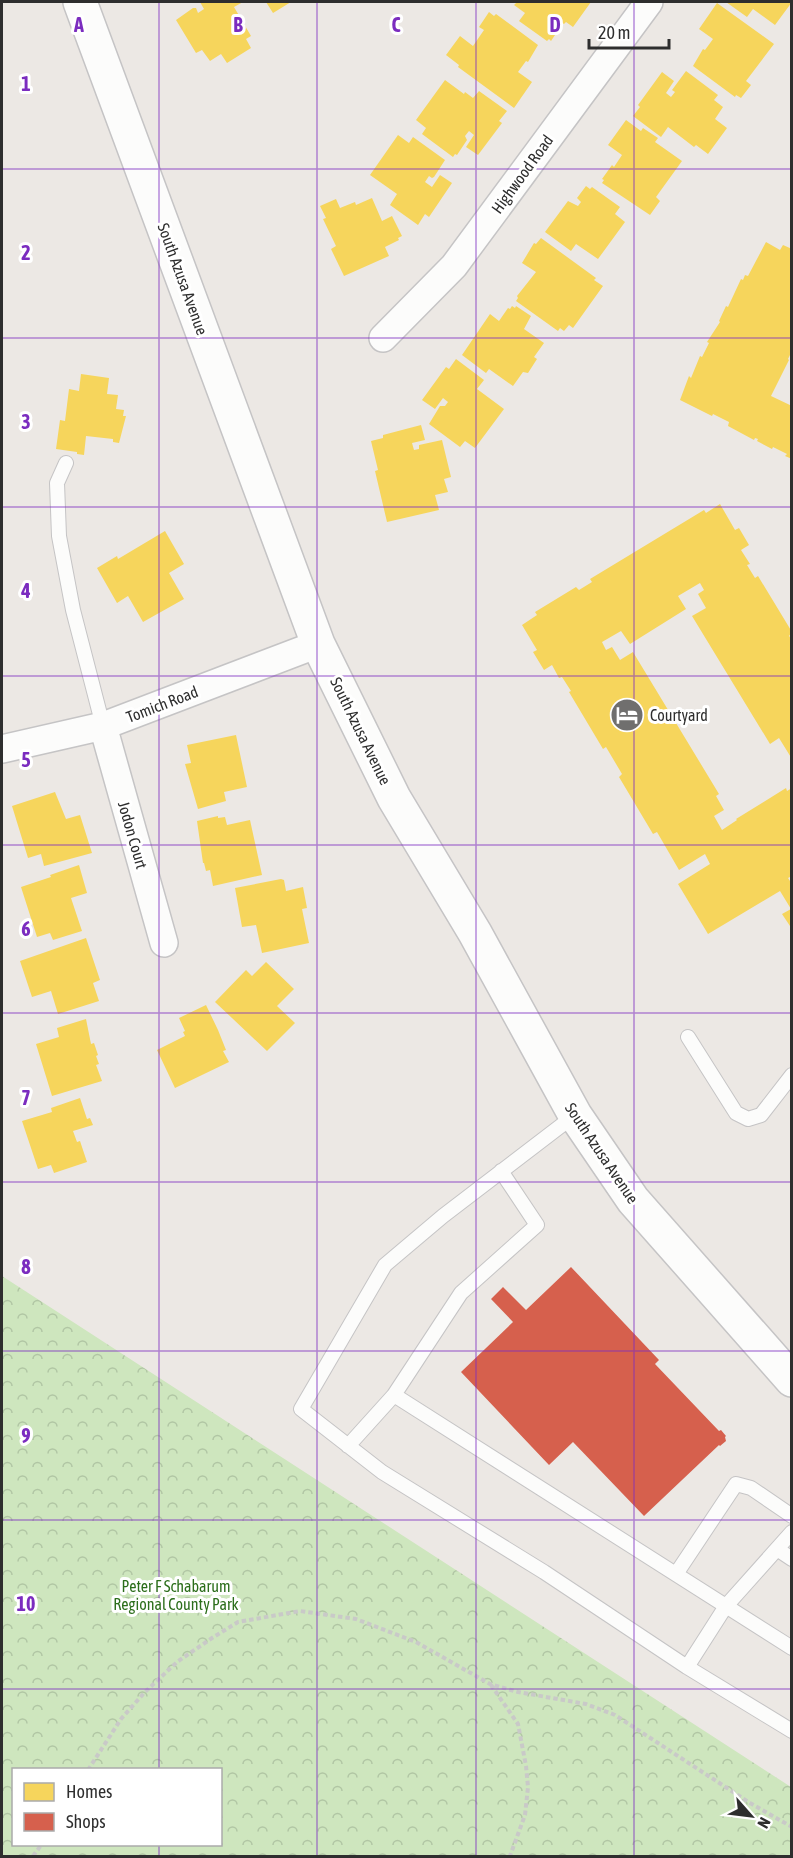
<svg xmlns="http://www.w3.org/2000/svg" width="793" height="1858" viewBox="0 0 793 1858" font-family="'Asap Condensed',sans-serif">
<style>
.forest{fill:url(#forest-crowns);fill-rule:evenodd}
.homes{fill:#f6d55c}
.shops{fill:#d6604d}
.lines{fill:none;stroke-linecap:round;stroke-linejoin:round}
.lane-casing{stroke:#c5c4c5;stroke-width:16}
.street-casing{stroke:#c5c4c5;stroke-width:30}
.secondary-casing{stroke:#c5c4c5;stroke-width:36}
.path{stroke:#c9c9c8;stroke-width:4;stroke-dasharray:4.5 3;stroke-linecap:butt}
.lane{stroke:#fcfcfb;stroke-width:14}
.street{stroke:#fcfcfb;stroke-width:27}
.secondary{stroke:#fcfcfb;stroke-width:33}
.grid{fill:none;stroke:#7b2cbf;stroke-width:1.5;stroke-opacity:0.55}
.labels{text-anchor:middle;stroke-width:6;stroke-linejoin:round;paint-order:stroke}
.street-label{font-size:16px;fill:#2e2e2e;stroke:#fff}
.poi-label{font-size:16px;fill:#2e2e2e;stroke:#fff;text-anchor:start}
.park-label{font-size:16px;fill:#2c6e1b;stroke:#fff}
.grid-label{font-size:20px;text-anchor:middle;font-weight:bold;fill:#7b2cbf;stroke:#fff;stroke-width:6;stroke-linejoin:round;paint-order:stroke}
</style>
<defs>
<pattern id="forest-crowns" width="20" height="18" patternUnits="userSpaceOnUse" patternTransform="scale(1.5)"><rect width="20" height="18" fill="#cee6be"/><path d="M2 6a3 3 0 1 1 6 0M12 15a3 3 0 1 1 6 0" fill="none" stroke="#b1c6a4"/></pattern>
</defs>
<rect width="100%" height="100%" fill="#ece8e4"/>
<!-- forest -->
<path class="forest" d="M2 1276 791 1787V1856H2ZM14 1770H220V1844H14Z"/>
<!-- homes -->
<path class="homes" d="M200 2H243L234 7 251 36 246 39 251 48 227 63 221 54 210 61 202 50 196 53 176 20 193 8H196L198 13 204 9Z
M266 2H291L273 13Z
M517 2H591L573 27 566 22 564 24 561 22 560 25 561 26 551 41 549 39 547 41 519 21 525 13 514 5Z
M726 2H792L775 25 753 9 747 17Z
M717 3 774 44 746 81 751 85 741 98 736 95 735 97 693 66 703 49 705 50 713 39 699 29Z
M489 12 494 16 496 14 538 45 528 62 526 61 518 72 532 82 514 108 458 67 459 65 446 55 460 36 473 46 484 30 479 27Z
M686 71 718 95 714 100 723 107 715 119 727 128 708 154 696 145 694 147 668 127 661 137 633 116 640 107 638 105 662 72 674 81 666 93 671 97 675 92 672 90Z
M445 80 464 94 465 92 473 98 479 91 507 111 499 121 502 123 478 155 466 147 474 135 469 131 465 136 467 140 457 155 455 154 453 157 422 134 426 128 416 120Z
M626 120 641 131 643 128 658 138 655 142 682 161 656 197 660 201 650 215 602 183 604 180 602 179 612 165 614 167 622 155 608 145Z
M398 135 409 143 413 137 445 160 434 177 432 178 429 176 425 182 432 187 440 175 452 183 429 217 425 214 418 225 390 205 397 194 370 175Z
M586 186 590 189 592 187 620 207 615 214 625 222 598 259 576 244 571 251 545 232 568 201 578 206 581 202 577 198Z
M372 198 382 221 392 216 402 236 398 238 399 240 385 247 389 256 344 276 331 249 336 246 323 219 326 218 320 206 336 199 340 208 355 202 356 205Z
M541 238 596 278 594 280 603 286 573 328 569 325 564 331 560 328 558 331 516 301 518 298 517 296 536 272 522 263 534 243 536 244Z
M766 242 780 250 783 245 792 249V351L788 359 789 360 771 396 792 406V459L785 456 787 454 773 447 772 449 757 441 758 439 755 438 754 440 728 426 729 422 713 414 712 416 680 400 689 376 691 378 700 356 702 357 709 343 707 342 720 322 719 321 726 306 728 307 741 279 743 280 745 275 748 276Z
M512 306 515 308 516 306 531 316 524 329 544 343 534 357 537 359 528 373 523 372 513 386 489 369 486 373 462 355 490 314 499 321 508 308 510 309Z
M456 359 484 380 477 389 504 409 475 448 465 441 460 447 429 424 440 406H445L448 402 443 398 435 409 422 400 446 367 449 369Z
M81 374 109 378 107 394 118 395 116 409 124 410 123 416H126L119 443 113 442V439L86 436 84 455 77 454V452L56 449 60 420 65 421 69 389 79 391Z
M421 425 425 440 412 443 414 450 419 449V445L442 440 451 477 444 479 448 492 435 495 439 510 387 522 375 471 378 470 371 441 383 438V435Z
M720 504 735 530 739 528 749 545 741 550 750 564 747 565 755 578 758 576 792 632 789 636 792 639V759L779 738 770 744 692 616 706 608 698 594 704 590 700 583 678 596 686 609 630 644 621 631 602 642 606 650 612 647 620 660 633 652 719 794 716 796 724 810 714 816 722 830 737 820 736 819 786 788 787 791 792 788V876L788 878 792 884V929L782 914 791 909 780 891 708 934 678 884 710 864 705 854 679 870 657 832 653 834 619 777 622 774 606 747 603 749 569 692 571 691 562 677 559 678 552 665 544 670 533 652 537 650 522 625 537 615 535 612 576 587 579 590 592 582 590 579 704 510 706 513Z
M165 531 184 564 169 573 184 599 143 622 128 596 117 603 97 568 117 556 118 559Z
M236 735 247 787 224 792 226 801 198 809 185 764 191 763 187 745Z
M55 792 66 819 80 815 92 853 44 866 41 854 28 858 12 806Z
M218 816V818L225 817 227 825 250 820 262 875 213 886 210 870 206 871 204 863H203L197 821Z
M79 865 87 893 71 898 82 931 53 940 50 933 37 937 21 887 51 877 50 875Z
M281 879 284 880 286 891 303 887 307 908 302 909 309 943 262 953 256 925 242 927 235 888Z
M86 938 100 980 93 983 99 1001 58 1014 51 991 32 997 20 961Z
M266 962 294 989 277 1006 295 1023 267 1051 215 1002 246 970 252 976Z
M206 1005 218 1030 226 1050 223 1051 229 1062 175 1088 157 1050 185 1036 183 1032 185 1031 179 1018Z
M86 1019 91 1044 94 1043 98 1055 96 1056 99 1064 96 1065 102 1081 52 1096 36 1044 59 1037 57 1028Z
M80 1098 87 1119 90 1118 93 1125 73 1131 77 1142 80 1141 87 1162 54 1173 51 1165 38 1169 22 1121 52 1112 51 1108Z"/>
<!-- shops -->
<path class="shops" d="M571 1267 659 1360 655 1364 719 1431 721 1430 726 1436 725 1437 726 1441 720 1446 719 1445 644 1516 573 1442 549 1465 461 1372 513 1322 491 1299 503 1287 526 1310Z"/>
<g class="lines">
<!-- lane casing -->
<g class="lane-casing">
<path id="lane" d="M66 463 57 483 59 536 73 610 103 726
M688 1037 736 1113 748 1119 761 1115 792 1075
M575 1115 443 1216 385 1265 301 1409 382 1472 544 1572 687 1667
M394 1395 461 1293 537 1225 501 1171
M348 1446 394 1395 792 1648
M792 1532 726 1606 687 1667 792 1731
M777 1549 792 1559
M676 1574 736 1484 751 1488 792 1516"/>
</g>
<!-- street casing -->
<g class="street-casing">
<path id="street" d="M383 338 454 266 649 2
M103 726 164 943
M2 749 103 726 318 644"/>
</g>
<!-- secondary casing -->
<g class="secondary-casing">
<path id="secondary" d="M80 2 318 644 394 798 475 933 575 1115 633 1200 792 1380"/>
</g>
<!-- path -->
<path class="path" d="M491 1685 518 1724 526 1766 528 1787 525 1815 510 1856
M88 1770 121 1719 145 1692 177 1662 212 1638 238 1622 300 1611 356 1619 416 1642 490 1684 518 1692 586 1704 615 1715 750 1803 792 1827
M33 1856 42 1844"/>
<!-- lane -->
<use href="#lane" class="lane"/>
<!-- street -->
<use href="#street" class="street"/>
<!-- secondary -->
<use href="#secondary" class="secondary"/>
</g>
<!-- grid -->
<path class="grid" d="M159 2V1770M317 2V1856M476 2V1856M634 2V1856M2 169H792M2 338H792M2 507H792M2 676H792M2 845H792M2 1013H792M2 1182H792M2 1351H792M2 1520H792M2 1689H792M159 1844V1856"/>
<!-- icons -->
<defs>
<g id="hotel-disc" transform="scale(1.725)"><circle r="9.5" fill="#706f6e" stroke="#fff"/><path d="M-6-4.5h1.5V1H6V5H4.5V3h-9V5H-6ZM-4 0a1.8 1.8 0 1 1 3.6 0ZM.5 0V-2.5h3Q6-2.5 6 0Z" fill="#fff"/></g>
</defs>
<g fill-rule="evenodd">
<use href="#hotel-disc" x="627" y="715"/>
</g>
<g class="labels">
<!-- street labels -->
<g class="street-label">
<text transform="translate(522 174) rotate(-54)" y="6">Highwood Road</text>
<text transform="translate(183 279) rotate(70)" y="6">South Azusa Avenue</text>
<text transform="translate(162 704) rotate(-21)" y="6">Tomich Road</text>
<text transform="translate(361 731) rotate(64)" y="6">South Azusa Avenue</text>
<text transform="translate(133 835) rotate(74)" y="6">Jodon Court</text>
<text transform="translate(602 1153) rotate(56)" y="6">South Azusa Avenue</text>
</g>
<!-- poi labels -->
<g class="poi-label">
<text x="650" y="721">Courtyard</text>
</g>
<!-- park labels -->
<g class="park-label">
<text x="176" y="1592">Peter F Schabarum<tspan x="176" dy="18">Regional County Park</tspan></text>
</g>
</g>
<g class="grid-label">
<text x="79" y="32">A</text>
<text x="238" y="32">B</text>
<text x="396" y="32">C</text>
<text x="555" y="32">D</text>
<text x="26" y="91">1</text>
<text x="26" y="260">2</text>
<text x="26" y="429">3</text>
<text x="26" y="598">4</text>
<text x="26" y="767">5</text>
<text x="26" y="936">6</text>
<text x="26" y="1105">7</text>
<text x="26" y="1274">8</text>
<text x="26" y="1443">9</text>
<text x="26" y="1611">10</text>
</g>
<!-- border -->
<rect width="793" height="1858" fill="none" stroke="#2e2e2e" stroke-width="6"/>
<!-- legend -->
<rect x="12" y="1768" width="210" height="78" fill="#ffffff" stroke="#ababab" stroke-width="1.5"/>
<rect x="24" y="1783" width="30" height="18" fill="#f6d55c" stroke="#ababab" stroke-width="1.5"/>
<text x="66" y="1798" font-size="18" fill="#2e2e2e">Homes</text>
<rect x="24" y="1813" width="30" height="18" fill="#d6604d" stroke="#ababab" stroke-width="1.5"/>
<text x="66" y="1828" font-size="18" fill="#2e2e2e">Shops</text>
<!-- north arrow -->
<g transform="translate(751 1816) rotate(118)" stroke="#ffffff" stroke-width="4.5" paint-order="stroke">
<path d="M0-4.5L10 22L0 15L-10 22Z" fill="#2e2e2e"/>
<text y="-9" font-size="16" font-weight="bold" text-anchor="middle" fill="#2e2e2e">N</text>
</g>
<!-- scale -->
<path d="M589 39v9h80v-9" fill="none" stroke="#2e2e2e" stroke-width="3"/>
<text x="598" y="39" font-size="18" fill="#2e2e2e" stroke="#ffffff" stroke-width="4.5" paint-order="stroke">20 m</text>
</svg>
